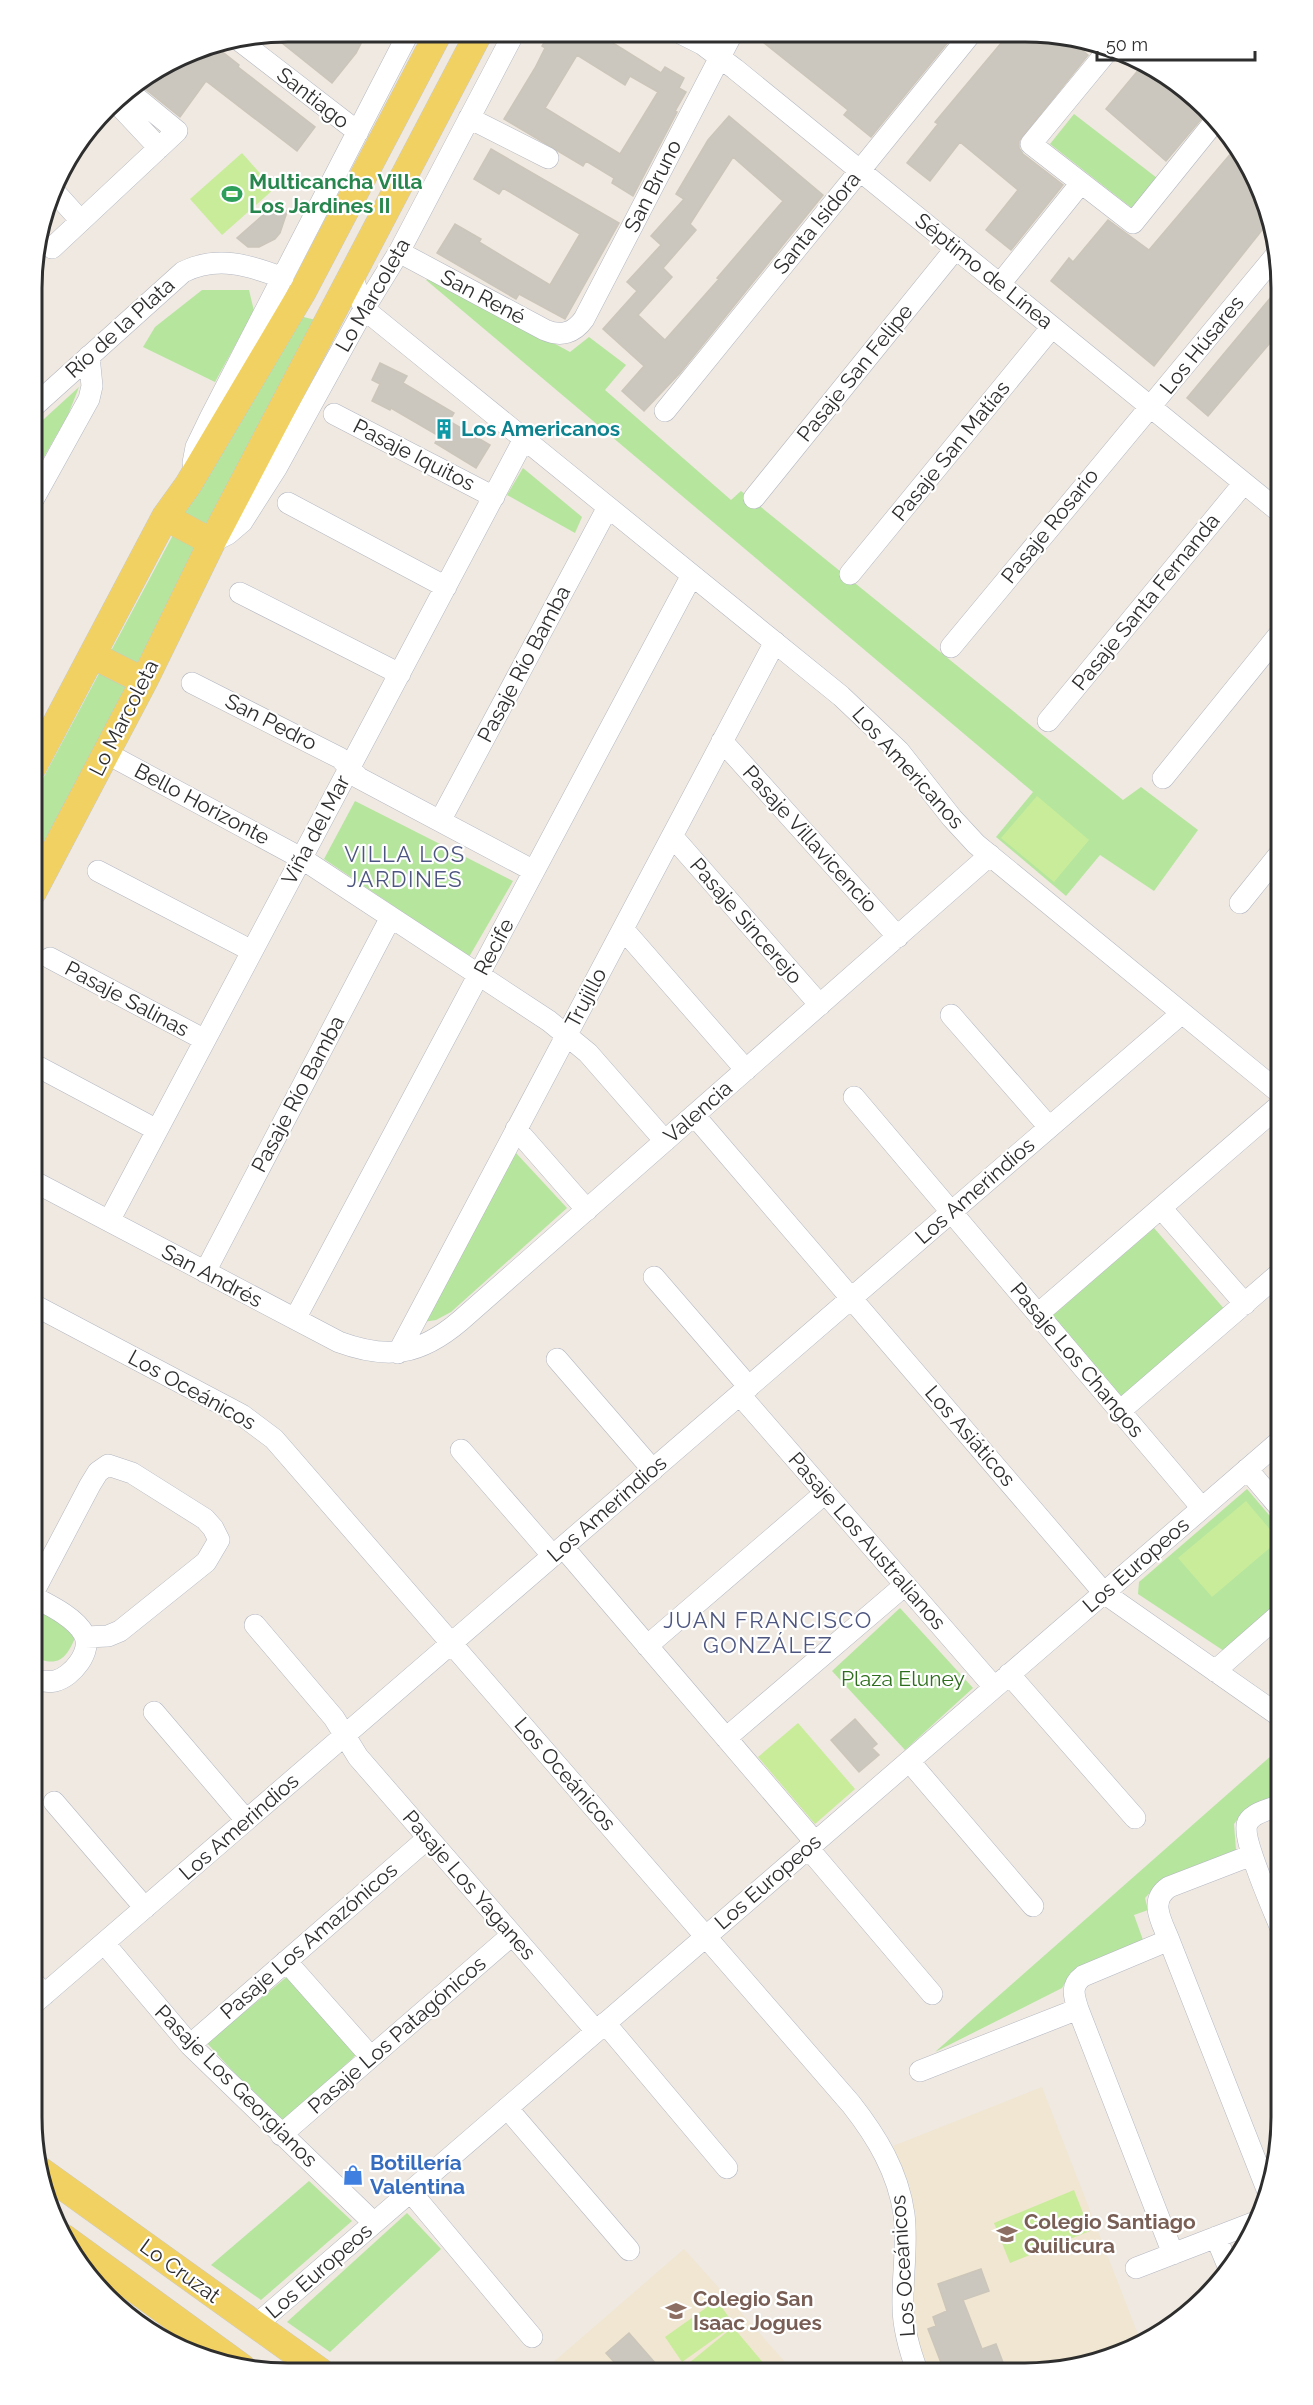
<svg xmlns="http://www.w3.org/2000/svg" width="1313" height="2405" viewBox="0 0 1313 2405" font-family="Raleway,sans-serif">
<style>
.education{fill:#f0e6d1}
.green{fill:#b6e59e}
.pitch{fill:#c9ec9a}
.building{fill:#cbc7bf;stroke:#cbc5ba;stroke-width:1.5;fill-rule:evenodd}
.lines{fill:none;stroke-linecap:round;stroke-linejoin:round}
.minor-casing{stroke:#b4b7c1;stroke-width:22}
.major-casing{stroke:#c9c9c9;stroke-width:28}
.minor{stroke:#fff;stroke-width:21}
.major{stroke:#f2d163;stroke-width:27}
.labels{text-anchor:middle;stroke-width:4.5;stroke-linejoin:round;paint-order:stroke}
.street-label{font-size:21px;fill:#2e2e2e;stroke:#fff}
.leisure-label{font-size:21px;font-weight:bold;fill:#27864d;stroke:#fff;text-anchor:start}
.culture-label{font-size:21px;font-weight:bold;fill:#0d838f;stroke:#fff;text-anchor:start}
.park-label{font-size:21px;fill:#2c6e1b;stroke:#fff}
.shop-label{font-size:21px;font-weight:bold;fill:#366cbe;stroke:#fff;text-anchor:start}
.education-label{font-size:21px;font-weight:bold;fill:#785e54;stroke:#fff;text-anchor:start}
.neighbourhood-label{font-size:22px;letter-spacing:1.5px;fill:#4d5680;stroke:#fff}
.rim{fill:none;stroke:#2e2e2e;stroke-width:3}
</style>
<rect width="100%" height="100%" fill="#efe9e1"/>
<!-- education -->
<path class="education" d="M1042 2087 1141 2342 1108 2360 1025 2373H929L916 2335 913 2314 916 2218 909 2184 893 2146Z
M684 2249 795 2373 542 2372Z"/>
<!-- green -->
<path class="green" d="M1074 114 1157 178 1133 209 1050 144Z
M431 277 570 352 589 337 626 365 605 390 731 500 741 491 1123 800 1141 787 1198 830 1154 891 1100 855 1066 896 996 837 1033 792 426 280Z
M202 290H249L254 311 215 382 143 347 155 327Z
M291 314 320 321 33 872V797Z
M79 387 68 415 33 476V429Z
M523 468 582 517 575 533 507 495Z
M355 801 513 881 469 957 324 859Z
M516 1153 567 1208 451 1312 436 1320 423 1322Z
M1154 1228 1226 1311 1123 1399 1052 1316Z
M1247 1489 1281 1529V1603L1224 1651 1138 1594 1139 1582Z
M32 1602 77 1633C68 1656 60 1670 32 1656Z
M900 1608 973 1688 905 1750 832 1671Z
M1281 1747V1795L1241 1815 1234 1824 1236 1850 1157 1885 1145 1898 1148 1910 1134 1915 1143 1940 1071 1975 1062 1988 935 2052Z
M289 1975 357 2054 281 2124 207 2043Z
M309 2181 352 2221 261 2300 211 2265Z
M407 2213 441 2249 330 2352 287 2322Z"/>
<!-- pitch -->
<path class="pitch" d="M242 153 274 189 222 235 190 199Z
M1037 796 1089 840 1054 882 1001 838Z
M1246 1501 1279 1540 1212 1597 1178 1558Z
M798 1723 855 1789 815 1824 758 1757Z
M1074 2190 1090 2231 1010 2263 994 2223Z
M717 2300 734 2325 682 2362 665 2337Z
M733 2327 765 2365 755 2373 678 2372Z"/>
<!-- building -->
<path class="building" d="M288 32H367L356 53 332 83 272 35Z
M550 33H597L661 73 665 67 684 78 679 88 686 92 675 111 677 112 633 196 612 183 614 178 586 161 583 166 504 119 535 68 545 48 542 46ZM577 55 625 85 630 76 658 92 620 154 545 108Z
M753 34H755L953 36 871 137 844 115 848 110Z
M1007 36H1066L1088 55 1019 141V148L1023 154 1063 185 1011 250 986 230 1018 190 960 142 930 181 907 163 938 124 935 122Z
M215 46 239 65 238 67 315 127 297 151 206 81 180 117 138 83 190 51Z
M1145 62 1194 95 1208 111 1166 161 1106 109Z
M729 116 823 195 680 373 644 411 622 391 644 366 603 329 637 291 627 282 661 245 651 236 684 199 676 194 708 140ZM733 157 783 201 717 278 719 279 665 340 638 315 672 277 663 268 696 230 690 224Z
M1238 145 1268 205 1270 220 1154 366 1051 281 1069 258 1073 262 1108 220 1149 250Z
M491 149 619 223 565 319 519 294 516 299 437 253 455 224 481 239 479 242 550 285 580 234 503 188 499 194 474 179Z
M278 202 287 212 280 233 275 239 259 247H248L237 238Z
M1281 285V330L1208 416 1187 398Z
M380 363 407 376 403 383 454 413 449 421 490 445 476 468 435 443 439 436 391 408 390 410 372 401 380 384 372 380Z
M855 1719 877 1744 872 1748 879 1755 859 1772 831 1740Z
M981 2269 989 2291 963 2300 982 2349 996 2344 1007 2373H945L928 2329 936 2326 933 2317 947 2311 938 2284Z
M629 2333 663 2372H623L606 2353Z"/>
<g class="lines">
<!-- minor casing -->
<g class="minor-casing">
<path id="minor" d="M682 34 702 44 735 69 1281 513
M240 41 358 132
M1110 48 1031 144 1133 223 1216 120
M115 101 159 148
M469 118 548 158
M53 190 81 221
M52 248 177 131 127 90
M399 252 545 330C561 337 574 333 584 319L732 34
M352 276 364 309 841 696 899 751 952 818 976 844 1281 1094
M1000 284 1081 183
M33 407 183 272C217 255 249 265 283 278
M665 411 969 36
M334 414 494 497
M193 463 196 447 210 418 409 32
M754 498 956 248
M33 500 89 399 92 386 89 356
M288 503 446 587
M212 542 228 534 242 522 277 467 364 309 399 252 514 33
M850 574 1052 327
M240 593 400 674
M951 647 1276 255
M192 683 340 758 359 778 534 871
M1048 721 1244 483
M722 741 898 937
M106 753 301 858 549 1021 588 1053 665 1141
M1163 778 1281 632
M440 821 608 507
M672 836 820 1005
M98 871 252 951
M1240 903 1281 852
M623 929 746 1070
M50 958 205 1040
M951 1015 1049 1127
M33 1064 157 1130
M854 1097 1202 1508
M694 1115 1104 1593 1281 1717
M516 1129 587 1210
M33 1181 339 1342C388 1360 420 1355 460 1321L990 855
M1161 1208 1245 1304
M109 1221 524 439
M205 1272 391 917
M654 1277 749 1387
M32 1304 242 1415 274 1439 851 2104C877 2137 898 2172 904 2214 908 2245 902 2276 903 2306 903 2329 910 2352 918 2373
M1038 1314 1281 1104
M295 1319 692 575
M398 1353 775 642
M557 1359 653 1470
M740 1395 994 1687
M1120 1411 1281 1272
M461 1450 553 1556
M1247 1469 1281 1509
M563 1547 815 1842
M32 1595 90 1485 98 1472 108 1465 132 1473 205 1519 213 1528 219 1540 206 1562 120 1631 108 1636 86 1637
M255 1625 334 1718 358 1757 596 2031
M647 1646 825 1493
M1215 1671 1281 1613
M1009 1674 1135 1818
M32 1679C39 1681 48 1682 55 1681 72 1677 93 1651 84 1634 75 1617 49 1605 32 1596
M154 1712 246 1820
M726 1738 905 1585
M909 1761 1033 1906
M54 1802 145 1908
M808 1848 932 1994
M1252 1855 1169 1887C1148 1901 1162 1922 1169 1940L1268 2192
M1281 1929C1274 1911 1240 1836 1248 1822 1254 1812 1271 1809 1281 1805
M1169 1940 1083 1976C1070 1986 1074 1996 1078 2009L1173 2254
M104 1943 190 2045 374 2223
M286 1961 371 2057
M32 1980 44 1995
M32 2005 1182 1013
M605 2023 727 2168
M190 2045 428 1838
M920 2071 1078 2009
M507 2108 629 2250
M281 2135 512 1935
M410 2191 532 2337
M1216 2237 1230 2271
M1136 2268 1258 2221
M256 2325 1281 1440"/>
</g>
<!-- major casing -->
<g class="major-casing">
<path id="major" d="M165 517 212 542
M92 655 144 681
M33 767 165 517 188 485 303 291 439 32
M33 892 144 681 212 542 479 33
M40 2170 320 2371
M63 2237 243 2368"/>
</g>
<!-- minor -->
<use href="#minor" class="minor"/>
<!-- major -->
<use href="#major" class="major"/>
</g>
<!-- icons -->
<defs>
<g id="stadium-bare" transform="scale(1.62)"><path d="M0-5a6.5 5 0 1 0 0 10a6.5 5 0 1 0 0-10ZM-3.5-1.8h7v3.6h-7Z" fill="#2e9e5b" stroke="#fff" stroke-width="2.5" paint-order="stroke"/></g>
<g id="building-bare" transform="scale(1.62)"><path d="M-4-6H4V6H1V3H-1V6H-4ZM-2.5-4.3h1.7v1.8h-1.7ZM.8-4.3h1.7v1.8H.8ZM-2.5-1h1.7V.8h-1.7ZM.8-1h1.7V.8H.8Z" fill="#0f9aa8" stroke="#fff" stroke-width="2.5" paint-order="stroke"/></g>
<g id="shop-bare" transform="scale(1.62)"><path d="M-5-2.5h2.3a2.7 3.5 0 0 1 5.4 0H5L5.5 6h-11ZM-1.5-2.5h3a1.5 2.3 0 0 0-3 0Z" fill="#3f7fe0" stroke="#fff" stroke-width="2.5" paint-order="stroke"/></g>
<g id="school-bare" transform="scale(1.62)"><path d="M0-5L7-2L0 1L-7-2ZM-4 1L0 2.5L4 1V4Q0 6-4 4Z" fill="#8d6e63" stroke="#fff" stroke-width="2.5" paint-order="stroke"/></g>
</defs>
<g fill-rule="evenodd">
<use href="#stadium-bare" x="232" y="194"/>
<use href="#building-bare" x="444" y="429"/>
<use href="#shop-bare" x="353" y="2175"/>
<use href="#school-bare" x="1007" y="2234"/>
<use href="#school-bare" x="676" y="2311"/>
</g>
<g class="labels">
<!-- street labels -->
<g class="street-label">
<text transform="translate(313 98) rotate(38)" y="7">Santiago</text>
<text transform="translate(653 186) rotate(-63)" y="7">San Bruno</text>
<text transform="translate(817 223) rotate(-51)" y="7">Santa Isidora</text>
<text transform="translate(984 271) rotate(39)" y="7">Séptimo de Línea</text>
<text transform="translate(373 295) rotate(-60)" y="7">Lo Marcoleta</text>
<text transform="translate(483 297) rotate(28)" y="7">San René</text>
<text transform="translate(120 328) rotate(-42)" y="7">Río de la Plata</text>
<text transform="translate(1202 345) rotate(-51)" y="7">Los Húsares</text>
<text transform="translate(855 373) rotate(-51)" y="7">Pasaje San Felipe</text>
<text transform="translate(951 451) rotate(-51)" y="7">Pasaje San Matías</text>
<text transform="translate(414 455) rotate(27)" y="7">Pasaje Iquitos</text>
<text transform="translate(1050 526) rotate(-51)" y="7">Pasaje Rosario</text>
<text transform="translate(1146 602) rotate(-51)" y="7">Pasaje Santa Fernanda</text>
<text transform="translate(524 664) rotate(-62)" y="7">Pasaje Río Bamba</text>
<text transform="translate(124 718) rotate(-63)" y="7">Lo Marcoleta</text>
<text transform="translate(271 722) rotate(27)" y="7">San Pedro</text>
<text transform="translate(908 768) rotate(48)" y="7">Los Americanos</text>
<text transform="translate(202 804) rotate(28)" y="7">Bello Horizonte</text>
<text transform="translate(316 830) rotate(-62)" y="7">Viña del Mar</text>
<text transform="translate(810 839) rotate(48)" y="7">Pasaje Villavicencio</text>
<text transform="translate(746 921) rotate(49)" y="7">Pasaje Sincerejo</text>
<text transform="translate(494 947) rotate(-62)" y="7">Recife</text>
<text transform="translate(586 998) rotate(-62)" y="7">Trujillo</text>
<text transform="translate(127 999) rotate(28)" y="7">Pasaje Salinas</text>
<text transform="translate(298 1094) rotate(-62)" y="7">Pasaje Río Bamba</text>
<text transform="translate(698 1112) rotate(-41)" y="7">Valencia</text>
<text transform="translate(975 1191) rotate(-41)" y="7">Los Amerindios</text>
<text transform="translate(212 1276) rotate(28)" y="7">San Andrés</text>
<text transform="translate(1077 1360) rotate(50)" y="7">Pasaje Los Changos</text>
<text transform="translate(192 1390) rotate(29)" y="7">Los Oceánicos</text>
<text transform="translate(970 1436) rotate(49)" y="7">Los Asiáticos</text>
<text transform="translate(607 1509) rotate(-41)" y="7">Los Amerindios</text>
<text transform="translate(867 1541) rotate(49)" y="7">Pasaje Los Australianos</text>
<text transform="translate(1136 1565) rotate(-41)" y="7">Los Europeos</text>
<text transform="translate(565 1774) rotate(49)" y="7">Los Oceánicos</text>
<text transform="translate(239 1827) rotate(-41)" y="7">Los Amerindios</text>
<text transform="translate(768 1882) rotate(-41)" y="7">Los Europeos</text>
<text transform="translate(469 1885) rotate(49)" y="7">Pasaje Los Yaganes</text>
<text transform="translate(309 1941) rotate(-41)" y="7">Pasaje Los Amazónicos</text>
<text transform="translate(397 2035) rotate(-41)" y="7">Pasaje Los Patagónicos</text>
<text transform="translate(236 2086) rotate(45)" y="7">Pasaje Los Georgianos</text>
<text transform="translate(903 2266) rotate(-94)" y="7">Los Oceánicos</text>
<text transform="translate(180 2271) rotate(36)" y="7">Lo Cruzat</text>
<text transform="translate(319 2271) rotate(-41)" y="7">Los Europeos</text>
</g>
<!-- leisure labels -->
<g class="leisure-label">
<text x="249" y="189">Multicancha Villa<tspan x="249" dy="24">Los Jardines II</tspan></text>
</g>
<!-- culture labels -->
<g class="culture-label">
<text x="461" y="436">Los Americanos</text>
</g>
<!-- park labels -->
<g class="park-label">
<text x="903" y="1686">Plaza Eluney</text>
</g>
<!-- shop labels -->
<g class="shop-label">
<text x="370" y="2170">Botillería<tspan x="370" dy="24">Valentina</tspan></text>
</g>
<!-- education labels -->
<g class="education-label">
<text x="1024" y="2229">Colegio Santiago<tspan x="1024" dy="24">Quilicura</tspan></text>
<text x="693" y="2306">Colegio San<tspan x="693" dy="24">Isaac Jogues</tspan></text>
</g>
<!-- neighbourhood labels -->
<g class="neighbourhood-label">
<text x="405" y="862">VILLA LOS<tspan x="405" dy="25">JARDINES</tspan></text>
<text x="768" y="1628">JUAN FRANCISCO<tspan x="768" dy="25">GONZÁLEZ</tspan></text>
</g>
</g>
<!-- crop -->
<path d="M0 0H1313V2405H0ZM288 42H1025A246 246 0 0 1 1271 288V2117A246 246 0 0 1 1025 2363H288A246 246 0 0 1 42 2117V288A246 246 0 0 1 288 42Z" fill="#fff" fill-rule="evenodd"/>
<path class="rim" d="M288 42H1025A246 246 0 0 1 1271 288V2117A246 246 0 0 1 1025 2363H288A246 246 0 0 1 42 2117V288A246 246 0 0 1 288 42Z"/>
<!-- scale -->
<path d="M1097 51v9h158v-9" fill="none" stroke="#2e2e2e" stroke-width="3"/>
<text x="1106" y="51" font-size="18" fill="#2e2e2e" stroke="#ffffff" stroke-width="4.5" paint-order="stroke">50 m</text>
</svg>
